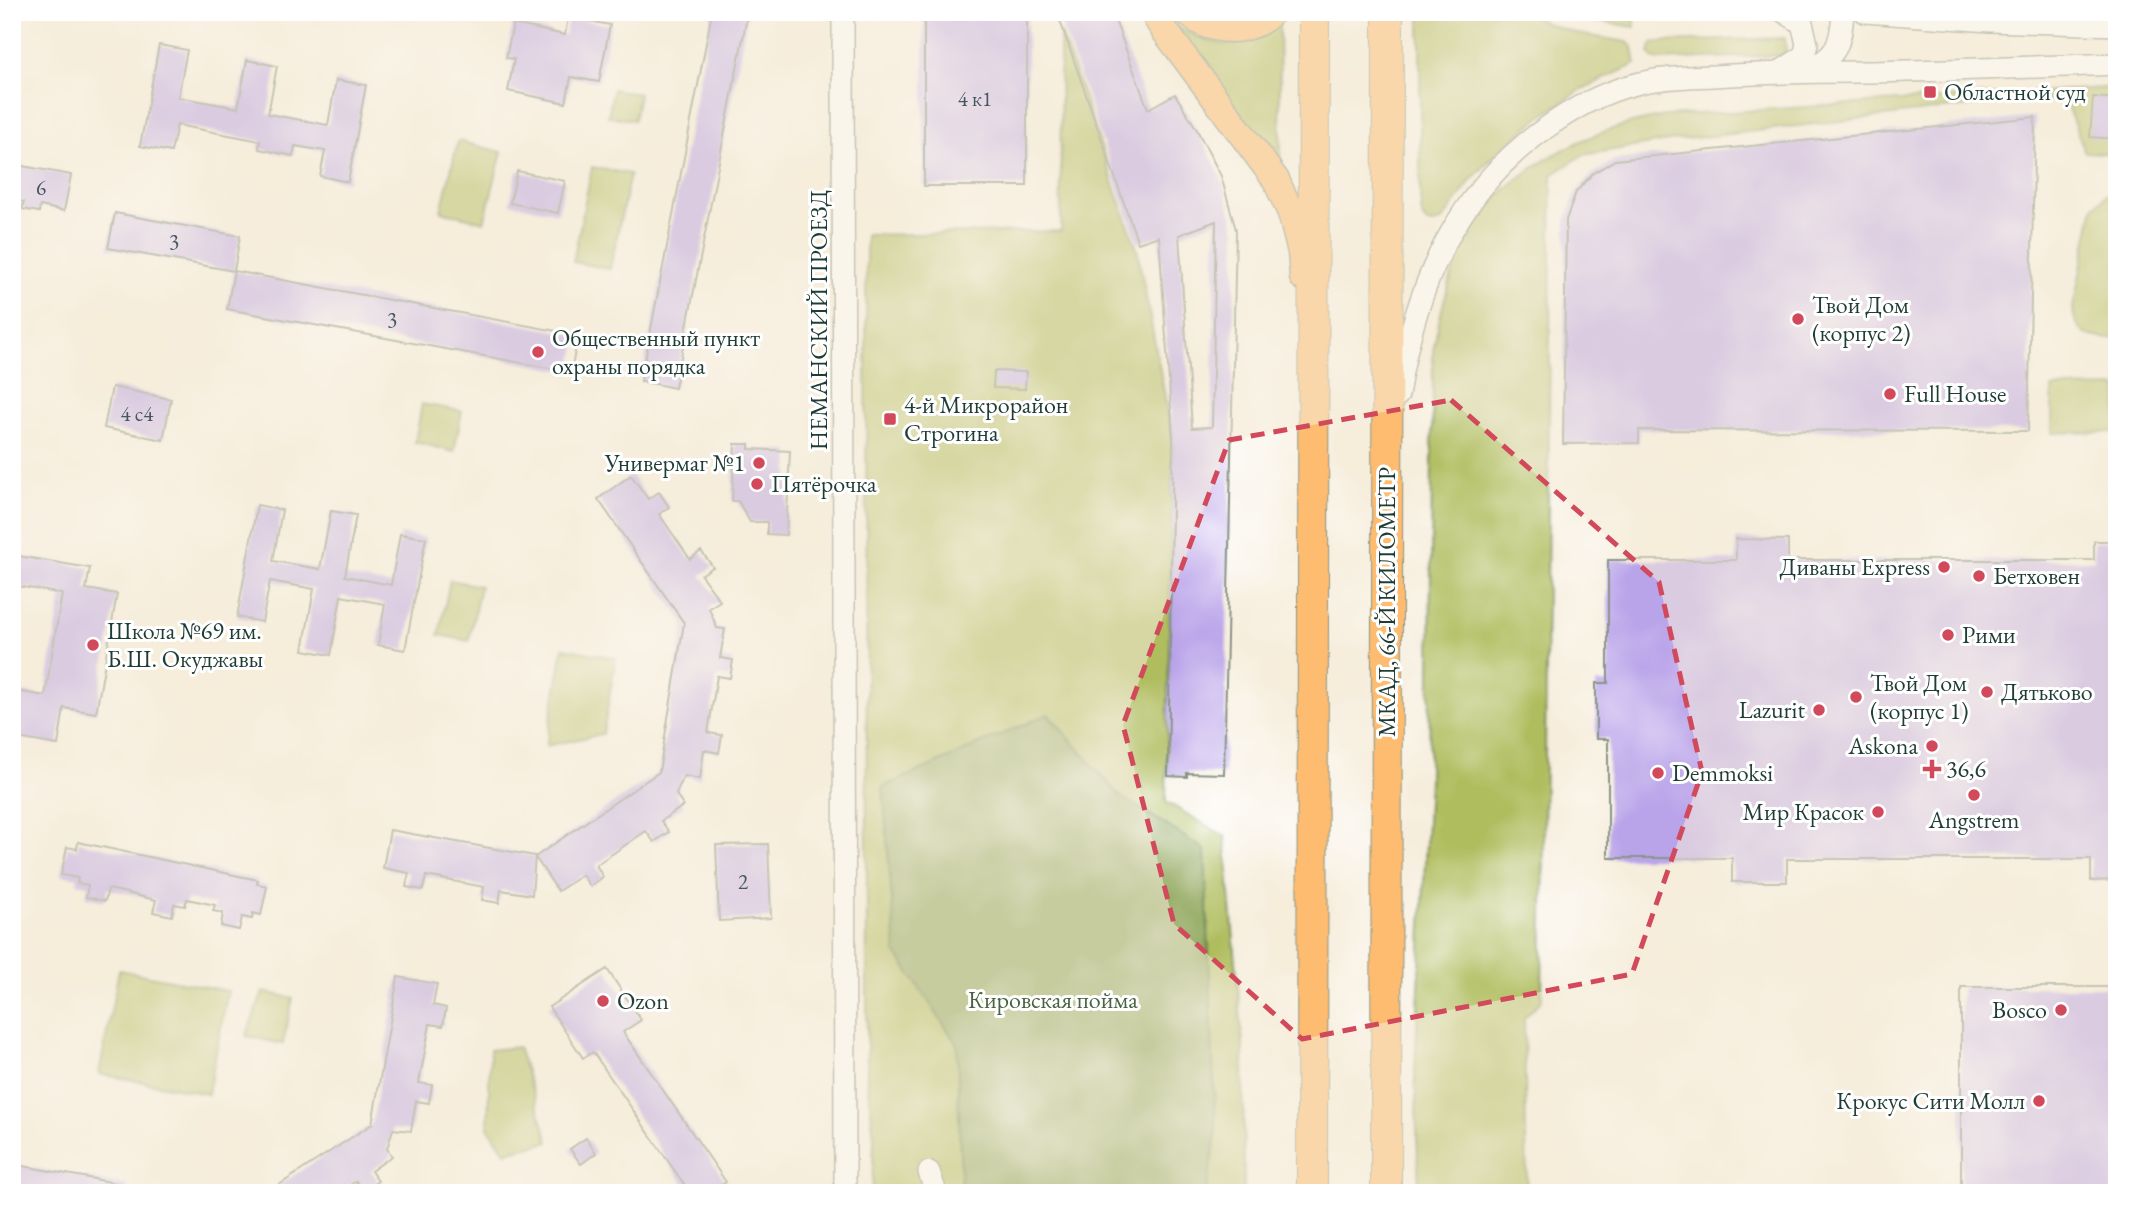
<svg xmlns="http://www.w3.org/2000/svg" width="2129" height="1205" viewBox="0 0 2129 1205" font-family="'EB Garamond',serif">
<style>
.green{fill:#b0bd5f;stroke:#687d4a;stroke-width:2}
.forest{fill:#8ca456;stroke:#567045;stroke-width:2}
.building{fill:#b9a3e9;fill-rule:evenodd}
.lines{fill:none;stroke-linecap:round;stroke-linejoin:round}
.minor-casing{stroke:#8a9588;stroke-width:24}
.major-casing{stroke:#8a9588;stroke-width:29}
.highway-casing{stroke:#8a9588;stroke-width:32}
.minor{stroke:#fff;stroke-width:21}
.major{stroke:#fdbc70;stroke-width:26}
.highway{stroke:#fdbc70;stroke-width:30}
.marked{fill:none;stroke:#d1495b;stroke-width:5;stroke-dasharray:14 9;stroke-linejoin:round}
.poi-dot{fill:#d1495b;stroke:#fff;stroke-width:2.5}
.labels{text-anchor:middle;stroke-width:6;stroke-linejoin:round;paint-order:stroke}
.number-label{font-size:21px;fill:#465661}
.poi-label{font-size:24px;fill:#1f3d34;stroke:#fff;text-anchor:start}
.street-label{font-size:24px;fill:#1f3d34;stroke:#fff}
.park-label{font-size:24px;fill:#4a6341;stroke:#fff}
</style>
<rect width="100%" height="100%" fill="#fff"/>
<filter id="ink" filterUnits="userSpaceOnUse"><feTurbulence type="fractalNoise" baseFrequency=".0143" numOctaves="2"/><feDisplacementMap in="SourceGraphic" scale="14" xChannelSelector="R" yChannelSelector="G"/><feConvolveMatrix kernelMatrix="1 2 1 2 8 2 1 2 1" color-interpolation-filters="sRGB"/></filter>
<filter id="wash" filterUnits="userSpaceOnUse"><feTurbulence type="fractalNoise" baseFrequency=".00686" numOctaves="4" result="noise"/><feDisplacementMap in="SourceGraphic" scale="28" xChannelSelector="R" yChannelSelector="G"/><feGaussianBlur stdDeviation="1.57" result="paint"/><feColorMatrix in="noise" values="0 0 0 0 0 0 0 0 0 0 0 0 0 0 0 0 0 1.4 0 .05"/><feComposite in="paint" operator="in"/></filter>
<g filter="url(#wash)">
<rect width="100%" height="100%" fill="#f6eddb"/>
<!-- green -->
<path class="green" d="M1420 12H1524L1546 23 1578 34 1627 42 1633 47 1636 64 1582 89 1539 118 1492 158 1472 179 1443 220 1435 224 1427 223 1422 216 1420 196Z
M1564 12H1611L1635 20V27L1582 19Z
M1172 24C1213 46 1239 54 1279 26L1281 167Z
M1060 31 1137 249 1173 439 1166 802 1225 836 1243 1045 1244 1193H872L874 1138 867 1079 866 235 1061 231Z
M1785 38 1786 55 1658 60 1653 58 1649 53 1652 43 1657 42Z
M2117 87V154L2085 152 2065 101 2030 99 1669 141 1583 155 1552 175 1542 1000 1524 1018 1527 1193H1419L1415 1071 1429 780 1433 351C1438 322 1445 296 1454 268 1457 260 1459 250 1463 242 1502 171 1589 128 1666 116Z
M613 89 639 94 634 120 608 116Z
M458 141 502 152 484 222 441 211Z
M592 167 630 174 610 269 573 262Z
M2107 194H2117V339C2092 338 2074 337 2073 307L2094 206Z
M2117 387V432L2052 433V388Z
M422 404 462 411 454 452 415 442Z
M450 580 480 586 469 641 439 635Z
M563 648 616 658 603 734 546 746Z
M119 970 228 991 208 1094 99 1074Z
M263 992 293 998 283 1044 246 1036Z
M518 1047 549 1142 505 1152 488 1127 490 1050Z"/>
<!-- forest -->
<path class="forest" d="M1048 714 1119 795 1205 850 1216 1136 1206 1193H961L957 1044 896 953 883 787Z"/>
<g id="blocks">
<!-- building -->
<path class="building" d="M712 12H748L675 388 641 381Z
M924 12H1027V186H924Z
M1057 12H1112L1148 109 1175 94 1196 128 1221 176 1236 230 1224 774 1187 773V777L1168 776 1173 439 1159 236 1138 243ZM1216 221 1212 427 1192 428 1179 235Z
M568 17 610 25 599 82 571 77 566 103 508 91 514 59 506 58 513 24 565 35Z
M159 45 187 50 178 97 238 108 247 60 277 66 268 114 328 125 336 80 366 85 348 182 320 176 325 151 295 146 293 156 259 149 260 141 177 125 171 152 140 146Z
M2093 97 2117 99V139L2090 137Z
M2035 117 2028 431 1639 430V443L1563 444 1566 220 1576 192 1592 174 1615 160Z
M12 164 71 175 64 211 40 206 39 212 22 209 24 202 12 200Z
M517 171 565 181 558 213 510 203Z
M115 213 240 236 234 271 108 248Z
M234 271 578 335 571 372 227 309Z
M994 371 1026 372 1025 389 993 388Z
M112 387 171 399 163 440 104 428Z
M735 444H749V449L790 451 786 535 767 534V522H750L738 501H732Z
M631 475 648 499 659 492 669 507 659 514 690 559 701 551 713 567 701 575 720 601 709 608 717 628 725 629 720 658 733 660 730 678 717 676 708 733 722 735 719 753 704 750 700 779 684 776 676 794 683 806 661 821 669 832 654 842 646 831 596 865 603 877 590 886 582 875 558 891 535 857 659 772 684 623 598 499Z
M257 505 282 510 273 561 320 569 331 511 356 515 345 576 391 585 400 534 426 538 405 650 378 645 385 604 341 596 331 655 303 650 314 589 270 581 262 622 237 617Z
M1736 539 1788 540V560H2094V541H2117V880L2091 881V859H1787V882H1732V858H1608V739H1596V683H1608V560H1736Z
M12 555 90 568 86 589 117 594 96 713 64 708 58 745 12 737V690L45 696 62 594 12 585Z
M390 830 535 856 532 895 501 890 499 903 482 900 484 887 426 876 423 890 406 887 409 873 383 868Z
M78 842 258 880 257 884 267 886 261 915 253 913 252 919 242 917 239 930 221 926 223 913 213 911 215 905 187 899 185 906 174 904 172 916 153 912 156 900 118 891 108 889 105 901 86 897 88 885 77 883 78 878 61 875 67 847 77 849Z
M768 844 771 918 719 921 716 845Z
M607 969 641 1020 623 1032 726 1182 711 1193H690L593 1052 583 1058 549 1007Z
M398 977 437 984 433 1005 446 1008 443 1026 430 1024 419 1083 432 1085 429 1103 416 1101 411 1131 393 1129 387 1149 392 1156 371 1171 378 1181 363 1191 356 1181 338 1193H267L372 1124Z
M1961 987H2117V1193H1961Z
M586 1138 596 1153 581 1164 570 1149Z
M12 1164 127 1185 126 1193H12Z"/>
</g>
</g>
<g filter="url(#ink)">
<use href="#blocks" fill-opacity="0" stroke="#8a9588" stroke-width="2"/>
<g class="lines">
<!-- minor casing -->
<g class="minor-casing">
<path id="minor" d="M843 12 845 1193
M1865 12 1990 21 2117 25
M1805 69C1837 60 1841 43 1843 12
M1781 71 1804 56 1807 44 1802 23 1784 12
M1398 395C1415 285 1457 187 1553 123 1582 103 1615 87 1650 81 1671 77 1692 77 1713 76 1765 73 1816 72 1867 72 1950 71 2034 67 2117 64
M929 1172 936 1193"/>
</g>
<!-- major casing -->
<g class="major-casing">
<path id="major" d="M1153 12 1162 27 1276 180 1291 213 1301 252 1303 277
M1187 12C1209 34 1250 35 1272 12"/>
</g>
<!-- highway casing -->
<g class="highway-casing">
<path id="highway" d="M1312 1193 1314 12
M1386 1193 1388 12"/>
</g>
<!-- minor -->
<use href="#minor" class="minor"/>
<!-- major -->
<use href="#major" class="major"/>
<!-- highway -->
<use href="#highway" class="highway"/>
</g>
</g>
<!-- marked area -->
<path d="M0 0H2129V1205H0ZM1451 400 1659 582 1702 772 1632 974 1302 1039 1174 924 1123 725 1229 440Z" fill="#f6eddb" fill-opacity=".55" fill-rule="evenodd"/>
<path class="marked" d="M1451 400 1659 582 1702 772 1632 974 1302 1039 1174 924 1123 725 1229 440Z"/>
<!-- markers -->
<g class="poi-dot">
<rect x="1923" y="85" width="14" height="14" rx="3.5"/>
<circle cx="1798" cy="319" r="7"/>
<circle cx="538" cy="352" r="7"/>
<circle cx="1890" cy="394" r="7"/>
<rect x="883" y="412" width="14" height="14" rx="3.5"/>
<circle cx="759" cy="463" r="7"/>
<circle cx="757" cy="484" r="7"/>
<circle cx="1944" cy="567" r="7"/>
<circle cx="1979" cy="576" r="7"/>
<circle cx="1948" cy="635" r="7"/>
<circle cx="93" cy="645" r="7"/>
<circle cx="1987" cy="692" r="7"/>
<circle cx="1856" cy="697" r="7"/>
<circle cx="1819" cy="710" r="7"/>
<circle cx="1932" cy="746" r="7"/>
<path d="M1928.5 758.5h7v7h7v7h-7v7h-7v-7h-7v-7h7z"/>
<circle cx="1658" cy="773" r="7"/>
<circle cx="1974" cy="795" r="7"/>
<circle cx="1878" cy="812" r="7"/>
<circle cx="603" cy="1001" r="7"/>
<circle cx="2061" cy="1010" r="7"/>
<circle cx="2039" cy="1101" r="7"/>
</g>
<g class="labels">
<!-- number labels -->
<g class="number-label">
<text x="975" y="106">4 к1</text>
<text x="41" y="195">6</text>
<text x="174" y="249">3</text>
<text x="392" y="327">3</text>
<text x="137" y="421">4 с4</text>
<text x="743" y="889">2</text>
</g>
<!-- poi labels -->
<g class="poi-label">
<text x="1944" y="100">Областной суд</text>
<text x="1812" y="313">Твой Дом<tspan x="1812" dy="28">(корпус 2)</tspan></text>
<text x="552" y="346">Общественный пункт<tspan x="552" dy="28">охраны порядка</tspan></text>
<text x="1904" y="402">Full House</text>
<text x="904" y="413">4-й Микрорайон<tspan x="904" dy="28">Строгина</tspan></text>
<text x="745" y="471" text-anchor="end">Универмаг №1</text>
<text x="771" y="492">Пятёрочка</text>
<text x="1930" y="575" text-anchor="end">Диваны Express</text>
<text x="1993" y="584">Бетховен</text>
<text x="107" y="639">Школа №69 им.<tspan x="107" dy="28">Б.Ш. Окуджавы</tspan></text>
<text x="1962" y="643">Рими</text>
<text x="1870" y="691">Твой Дом<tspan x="1870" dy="28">(корпус 1)</tspan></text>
<text x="2001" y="700">Дятьково</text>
<text x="1805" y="718" text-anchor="end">Lazurit</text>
<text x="1918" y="754" text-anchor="end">Askona</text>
<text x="1946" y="777">36,6</text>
<text x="1672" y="781">Demmoksi</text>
<text x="1864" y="820" text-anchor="end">Мир Красок</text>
<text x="1974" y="828" text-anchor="middle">Angstrem</text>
<text x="617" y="1009">Ozon</text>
<text x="2047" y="1018" text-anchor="end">Bosco</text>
<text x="2025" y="1109" text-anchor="end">Крокус Сити Молл</text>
</g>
<!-- street labels -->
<g class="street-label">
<text transform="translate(819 320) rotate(-90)" y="8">НЕМАНСКИЙ ПРОЕЗД</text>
<text transform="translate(1387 602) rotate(-90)" y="8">МКАД, 66-Й КИЛОМЕТР</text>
</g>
<!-- park labels -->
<g class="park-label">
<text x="1053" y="1008">Кировская пойма</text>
</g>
</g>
<!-- margin -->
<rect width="2129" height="1205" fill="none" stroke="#fff" stroke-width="42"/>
</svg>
